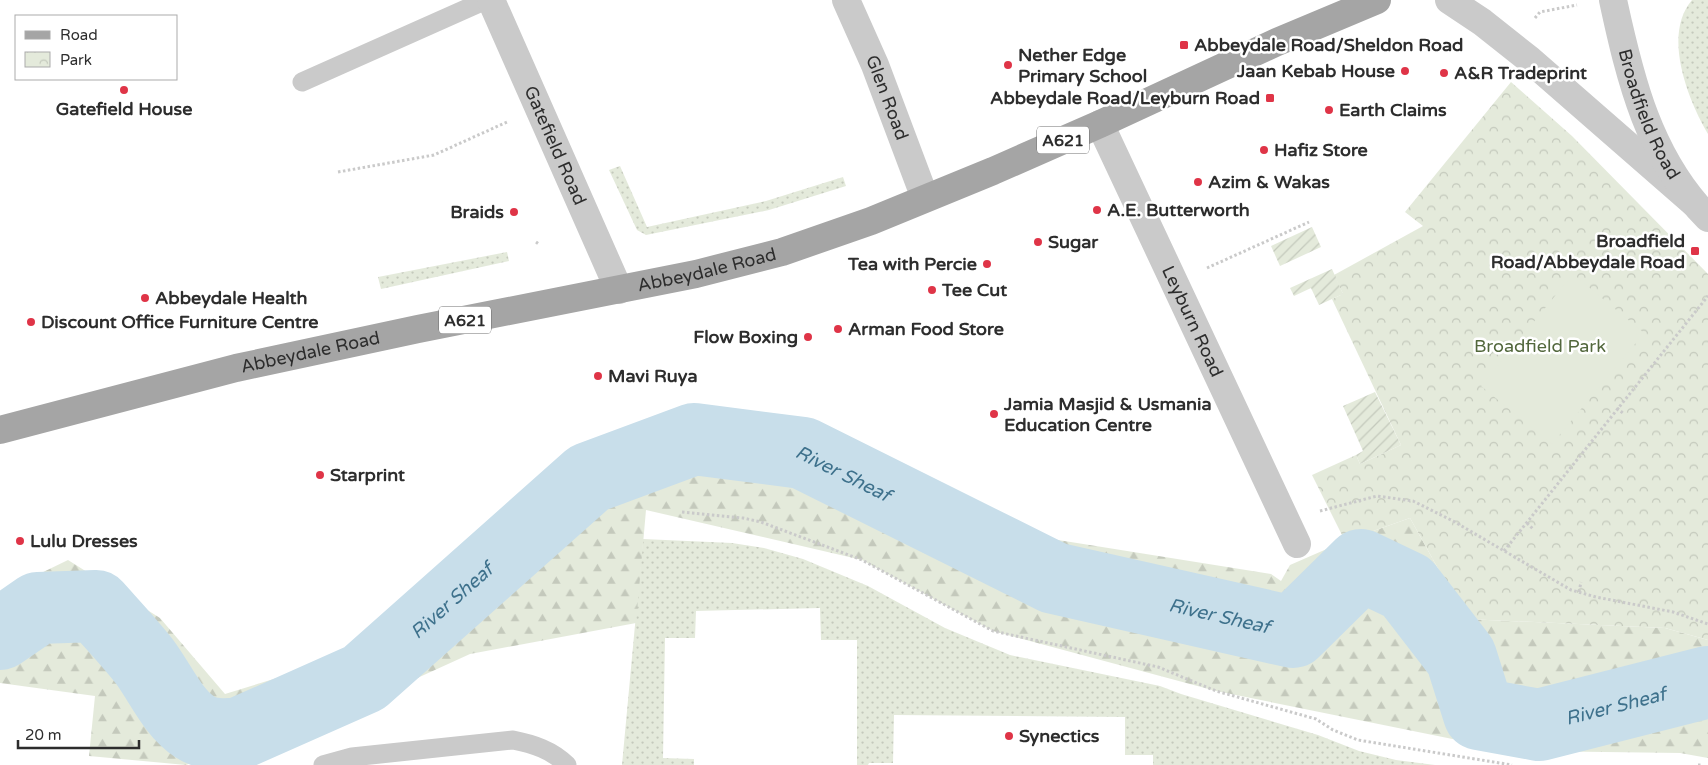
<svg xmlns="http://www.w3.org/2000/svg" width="1708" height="765" viewBox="0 0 1708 765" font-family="'Varela Round',sans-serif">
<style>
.grass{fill:url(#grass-dots)}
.forest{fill:url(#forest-firs)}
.park{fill:url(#park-crowns)}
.garden{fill:url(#garden-furrows)}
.pitch{fill:#e4eadb}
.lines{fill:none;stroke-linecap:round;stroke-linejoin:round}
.river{stroke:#c8deea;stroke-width:72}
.path{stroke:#cacaca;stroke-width:3;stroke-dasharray:2.5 2.5;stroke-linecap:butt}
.service{stroke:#cacaca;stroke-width:19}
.minor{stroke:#cacaca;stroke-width:28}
.tertiary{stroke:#cacaca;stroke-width:28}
.primary{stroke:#a5a5a5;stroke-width:28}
.poi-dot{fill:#df3447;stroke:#fff;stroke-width:2}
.labels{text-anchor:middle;stroke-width:5;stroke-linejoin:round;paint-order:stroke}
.shield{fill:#fff;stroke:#6c6c6c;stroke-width:1}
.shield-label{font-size:16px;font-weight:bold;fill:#2d2d2d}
.poi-label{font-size:18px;font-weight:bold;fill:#2d2d2d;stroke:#fff;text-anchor:start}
.street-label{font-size:18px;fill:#2d2d2d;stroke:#fff}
.park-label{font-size:18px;fill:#52673c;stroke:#fff}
.water-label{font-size:19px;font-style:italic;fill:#3e718c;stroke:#fff}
</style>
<defs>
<pattern id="grass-dots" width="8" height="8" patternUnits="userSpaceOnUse" patternTransform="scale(1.25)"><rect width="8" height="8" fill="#e4eadb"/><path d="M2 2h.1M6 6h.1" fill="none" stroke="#c4c9bc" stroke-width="1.8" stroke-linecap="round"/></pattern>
<pattern id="forest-firs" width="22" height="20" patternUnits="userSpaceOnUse" patternTransform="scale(1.25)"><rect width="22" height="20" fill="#e4eadb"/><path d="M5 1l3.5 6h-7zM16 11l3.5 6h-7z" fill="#c4c9bc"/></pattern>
<pattern id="park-crowns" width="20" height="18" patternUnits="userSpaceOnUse" patternTransform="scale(1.25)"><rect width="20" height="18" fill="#e4eadb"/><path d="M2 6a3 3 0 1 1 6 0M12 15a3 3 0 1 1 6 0" fill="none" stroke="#c4c9bc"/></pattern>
<pattern id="garden-furrows" width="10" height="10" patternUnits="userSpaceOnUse" patternTransform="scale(1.25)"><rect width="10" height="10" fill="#e4eadb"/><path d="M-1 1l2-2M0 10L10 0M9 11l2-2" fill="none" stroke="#c4c9bc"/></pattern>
</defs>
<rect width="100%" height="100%" fill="#fff"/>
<!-- grass -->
<path class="grass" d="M1692 0H1708V134C1688 100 1662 35 1692 0Z
M620 166 647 227 766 201 843 177 846 186 769 210 646 235 637 230 609 170Z
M507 252 509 261 381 289 378 277Z
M643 539 732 543 764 548 803 559 868 586 945 628 1010 655 1160 686 1181 694 1318 735 1359 751 1396 760 1435 765H1153V755H1125V717L894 715 893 763H869L868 765H857V640H821L820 608 696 611 695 638H665L663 758 694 759V765H622Z"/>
<!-- forest -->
<path class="forest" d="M767 427 792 433 828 447 1002 531 1271 574 1281 581 1290 565 1345 541 1410 518 1466 619 1665 628 1708 640V758L1680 753 1530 751 1487 746 1216 691 993 631 862 560 646 510 636 623 470 654 391 690 186 765 89 756 95 696 0 683V593L68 560 160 618 225 694 342 658 476 553 579 450 687 428Z"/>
<!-- park -->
<path class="park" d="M1511 82 1572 136 1708 274V640L1665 628 1466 619 1410 518 1345 541 1312 475 1356 455 1360 464 1401 445 1332 299 1343 294 1334 275 1423 226 1405 212Z"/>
<!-- garden -->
<path class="garden" d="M1312 227 1321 247 1280 266 1271 246Z
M1332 269 1343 294 1319 305 1311 288 1294 296 1290 288Z
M1375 392 1401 445 1360 464 1356 455 1363 451 1343 406Z"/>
<!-- pitch -->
<path class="pitch" d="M1573 274 1644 333 1552 444 1481 386Z"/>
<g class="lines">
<!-- river -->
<path class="river" id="s1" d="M0 634 38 608 96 606C112 624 129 642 144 661 160 682 172 712 195 727 209 736 224 735 240 733L364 678 589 478 694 439 803 453 1054 578 1293 632 1361 565 1407 587 1461 657 1479 714 1539 725 1708 682"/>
<!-- path -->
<path class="path" d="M1535 18 1540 12 1577 5
M338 172 434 155 507 122
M536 242 540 245
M1207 268 1309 222
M1617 408 1624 414
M1320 511 1377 496 1413 501 1453 521 1571 590 1596 597 1673 612 1708 624
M682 512 743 518 761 522 862 560 993 631 1158 667 1216 691 1316 719 1333 730 1358 740 1512 765
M1527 523 1533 529
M1504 551 1708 296
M1579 592 1581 582
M1698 765H1701"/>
<!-- service -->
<path class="service" d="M302 82 486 0
M323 765 352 757 513 740C533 744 552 750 567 765"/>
<!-- minor -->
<g class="minor">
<path id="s2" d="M491 0 619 290"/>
<path id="s3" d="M846 0 875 65 925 198"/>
<path id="s4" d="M1100 124 1297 544"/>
</g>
<!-- tertiary -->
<g class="tertiary">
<path d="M1449 0 1482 22 1530 60 1694 203"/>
<path id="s5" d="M1613 0C1630 79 1649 158 1708 218"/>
</g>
<!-- primary -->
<path class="primary" id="s6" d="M0 430 236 368 418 329 696 274 782 252 871 221 993 171 1100 124 1277 42 1377 0"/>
</g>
<!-- markers -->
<g class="poi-dot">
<rect x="1179" y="40" width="10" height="10" rx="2.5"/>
<circle cx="1008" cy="65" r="5"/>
<circle cx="1405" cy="71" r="5"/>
<circle cx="1444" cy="73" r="5"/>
<circle cx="124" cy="90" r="5"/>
<rect x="1265" y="93" width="10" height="10" rx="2.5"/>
<circle cx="1329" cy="110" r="5"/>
<circle cx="1264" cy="150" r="5"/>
<circle cx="1198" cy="182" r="5"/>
<circle cx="1097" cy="210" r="5"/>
<circle cx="514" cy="212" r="5"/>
<circle cx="1038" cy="242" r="5"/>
<rect x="1690" y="246" width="10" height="10" rx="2.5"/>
<circle cx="987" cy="264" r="5"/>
<circle cx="932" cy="290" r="5"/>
<circle cx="145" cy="298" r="5"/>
<circle cx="31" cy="322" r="5"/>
<circle cx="838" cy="329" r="5"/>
<circle cx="808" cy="337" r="5"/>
<circle cx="598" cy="376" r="5"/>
<circle cx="994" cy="414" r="5"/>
<circle cx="320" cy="475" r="5"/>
<circle cx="20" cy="541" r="5"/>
<circle cx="1009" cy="736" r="5"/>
</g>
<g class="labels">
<!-- shield labels -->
<g class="shield">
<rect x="1037" y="126.5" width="52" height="27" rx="4"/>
<rect x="439" y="306.5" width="52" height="27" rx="4"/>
</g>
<g class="shield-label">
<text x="1063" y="146">A621</text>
<text x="465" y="326">A621</text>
</g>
<!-- poi labels -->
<g class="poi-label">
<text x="1194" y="51">Abbeydale Road/Sheldon Road</text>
<text x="1018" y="61">Nether Edge<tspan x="1018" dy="21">Primary School</tspan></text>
<text x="1395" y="77" text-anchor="end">Jaan Kebab House</text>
<text x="1454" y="79">A&amp;R Tradeprint</text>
<text x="1260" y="104" text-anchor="end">Abbeydale Road/Leyburn Road</text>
<text x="124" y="115" text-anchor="middle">Gatefield House</text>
<text x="1339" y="116">Earth Claims</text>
<text x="1274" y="156">Hafiz Store</text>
<text x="1208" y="188">Azim &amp; Wakas</text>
<text x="1107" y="216">A.E. Butterworth</text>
<text x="504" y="218" text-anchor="end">Braids</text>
<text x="1685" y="247" text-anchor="end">Broadfield<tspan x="1685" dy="21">Road/Abbeydale Road</tspan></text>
<text x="1048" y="248">Sugar</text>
<text x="977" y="270" text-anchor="end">Tea with Percie</text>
<text x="942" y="296">Tee Cut</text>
<text x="155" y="304">Abbeydale Health</text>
<text x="41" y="328">Discount Office Furniture Centre</text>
<text x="848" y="335">Arman Food Store</text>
<text x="798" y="343" text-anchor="end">Flow Boxing</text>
<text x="608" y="382">Mavi Ruya</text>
<text x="1004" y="410">Jamia Masjid &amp; Usmania<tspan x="1004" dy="21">Education Centre</tspan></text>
<text x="330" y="481">Starprint</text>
<text x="30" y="547">Lulu Dresses</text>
<text x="1019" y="742">Synectics</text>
</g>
<!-- street labels -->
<g class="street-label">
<text dy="6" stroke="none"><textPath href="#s3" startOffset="106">Glen Road</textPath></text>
<text dy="6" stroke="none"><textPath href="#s5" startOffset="120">Broadfield Road</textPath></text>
<text dy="6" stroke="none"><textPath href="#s2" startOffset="159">Gatefield Road</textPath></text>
<text dy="6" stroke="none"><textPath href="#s6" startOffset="725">Abbeydale Road</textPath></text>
<text dy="6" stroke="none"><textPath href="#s4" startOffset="218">Leyburn Road</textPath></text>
<text dy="6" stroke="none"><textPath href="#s6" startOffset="320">Abbeydale Road</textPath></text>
</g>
<!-- park labels -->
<g class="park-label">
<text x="1540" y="352">Broadfield Park</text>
</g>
<!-- water labels -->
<g class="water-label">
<text dy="7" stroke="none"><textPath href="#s1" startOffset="1011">River Sheaf</textPath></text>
<text dy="7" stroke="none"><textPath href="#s1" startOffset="560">River Sheaf</textPath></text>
<text dy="7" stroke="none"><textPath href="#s1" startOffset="1416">River Sheaf</textPath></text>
<text dy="7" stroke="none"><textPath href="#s1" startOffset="1926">River Sheaf</textPath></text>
</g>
</g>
<!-- legend -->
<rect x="15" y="15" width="162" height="65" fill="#ffffff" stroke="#ababab"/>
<rect x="25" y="31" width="25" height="8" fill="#a5a5a5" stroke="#ababab"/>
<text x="60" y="40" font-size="15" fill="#2d2d2d">Road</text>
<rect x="25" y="52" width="25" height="15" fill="url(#park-crowns)" stroke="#ababab"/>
<text x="60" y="65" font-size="15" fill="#2d2d2d">Park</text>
<!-- scale -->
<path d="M18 740v8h121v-8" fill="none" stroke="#2d2d2d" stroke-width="2.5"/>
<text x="25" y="740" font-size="15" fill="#2d2d2d" stroke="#ffffff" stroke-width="4" paint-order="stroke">20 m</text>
</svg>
